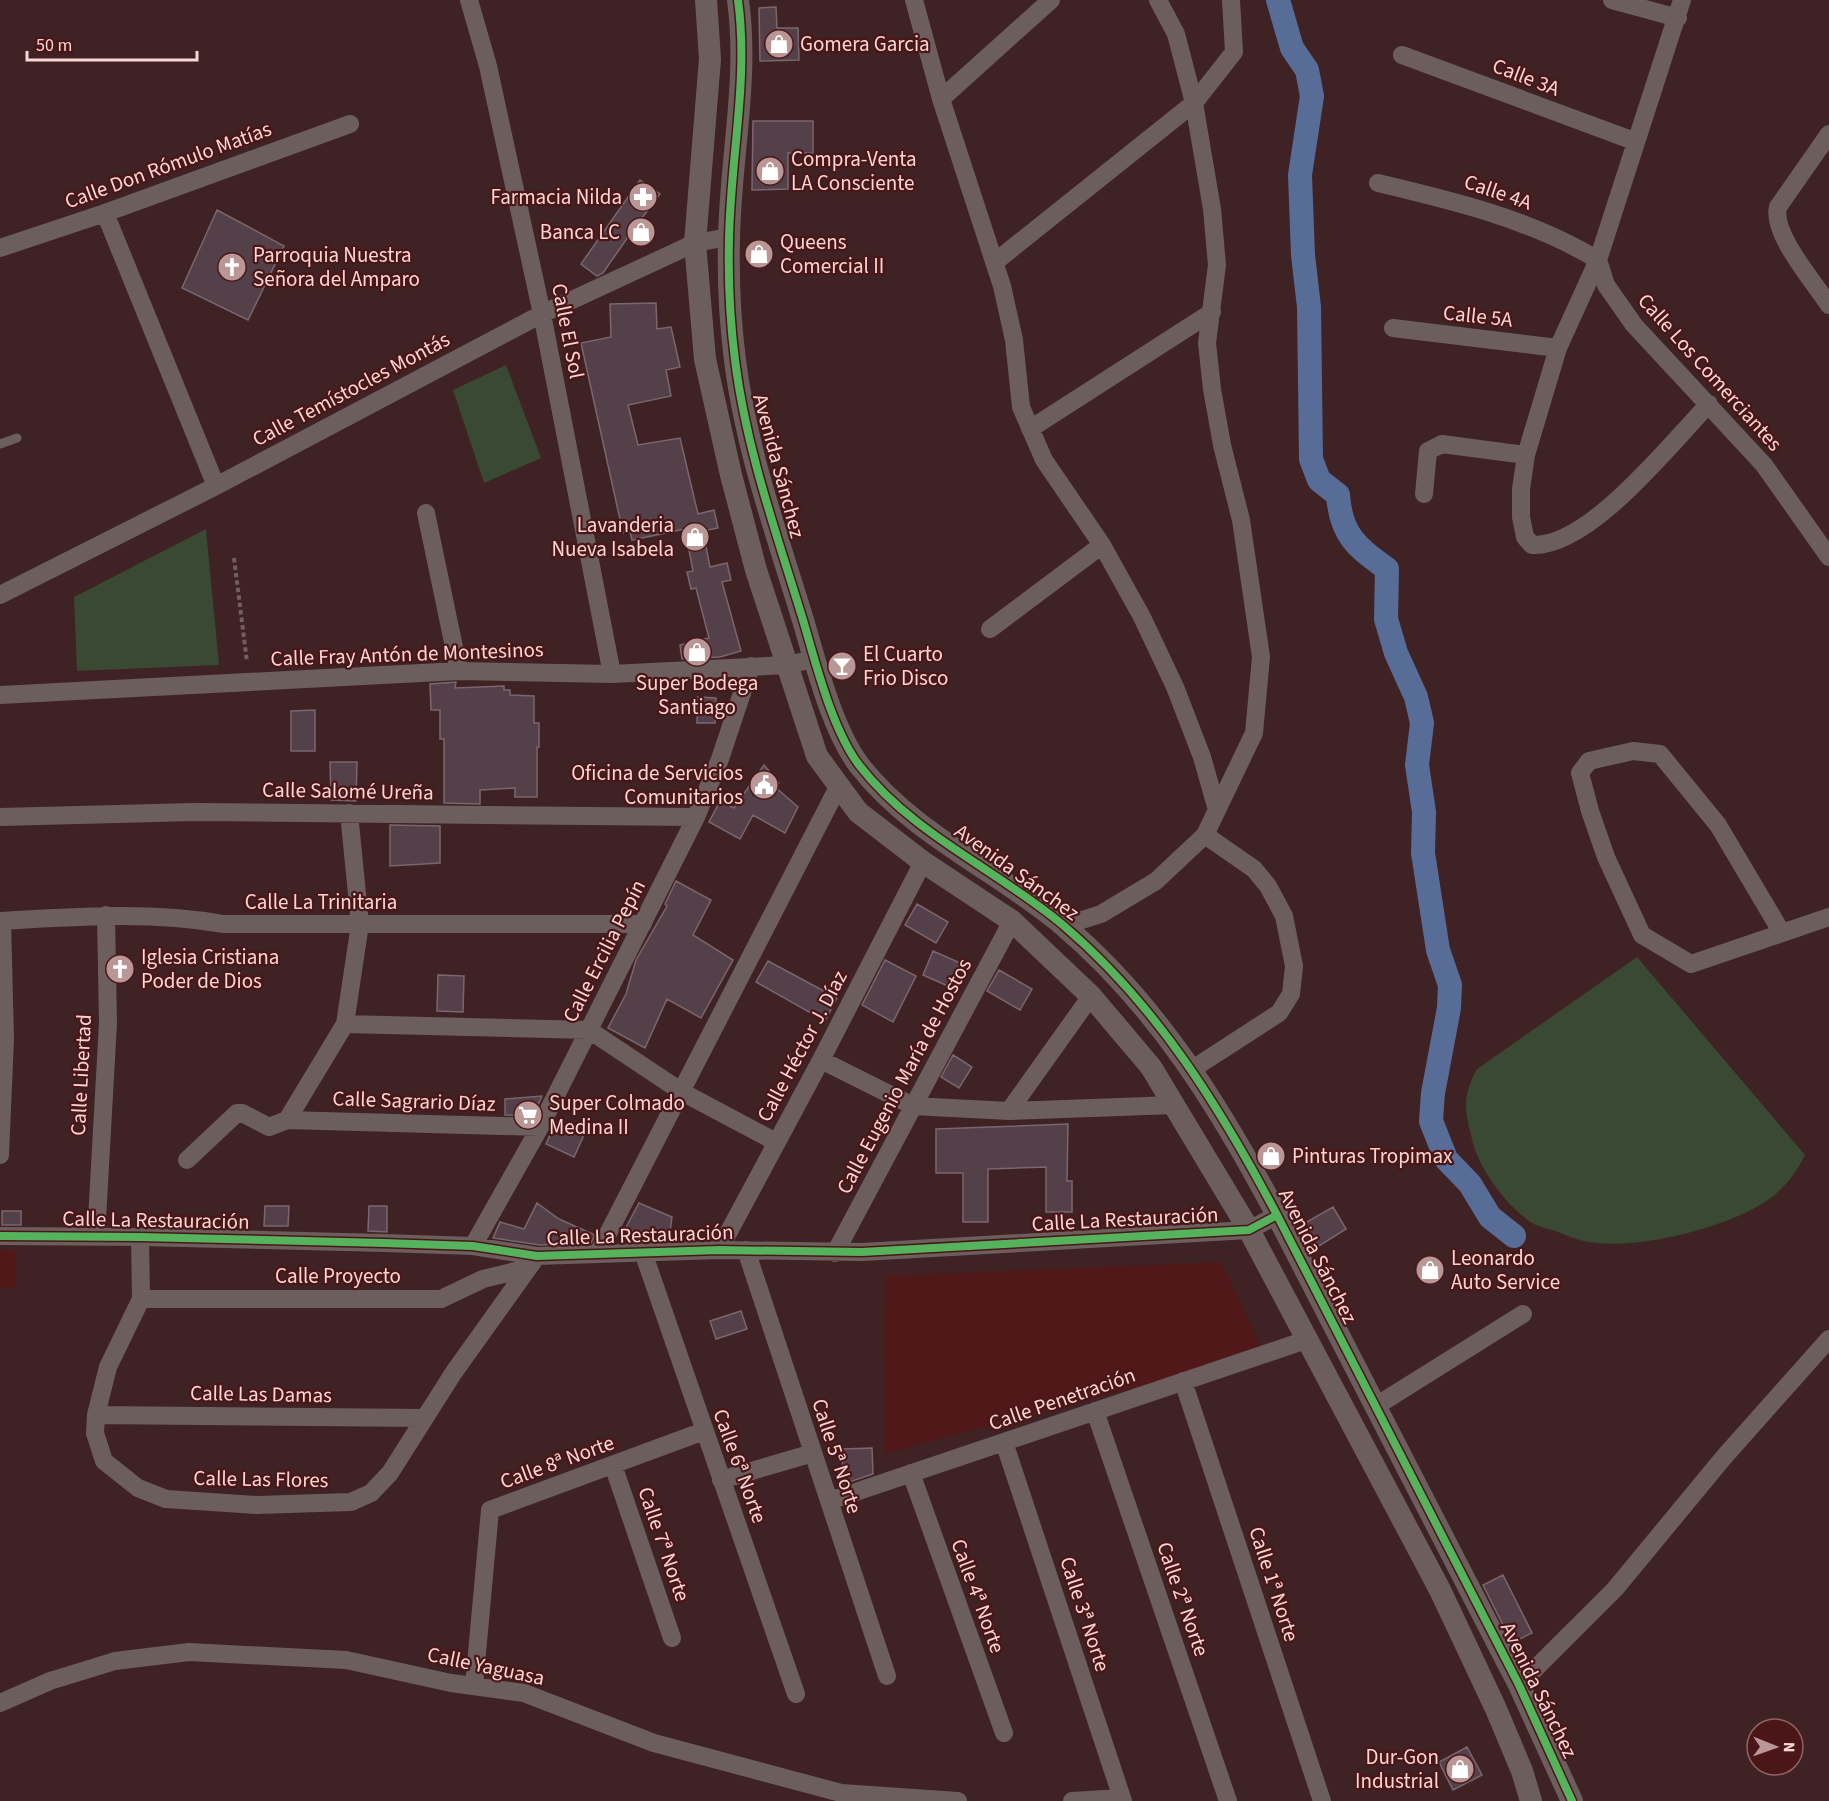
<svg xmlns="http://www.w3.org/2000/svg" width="1829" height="1801" viewBox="0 0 1829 1801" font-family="'Source Sans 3',sans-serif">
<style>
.built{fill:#51181a}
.green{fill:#394933}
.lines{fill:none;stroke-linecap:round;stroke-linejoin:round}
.canal{stroke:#576c97;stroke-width:24}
.building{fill:#544048;stroke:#7b666f;stroke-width:1.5}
.path{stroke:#716060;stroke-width:4;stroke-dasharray:4.5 3;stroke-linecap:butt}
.service{stroke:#6d5e5e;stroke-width:9}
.minor{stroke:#6d5e5e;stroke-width:18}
.tertiary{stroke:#6d5e5e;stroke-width:22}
.cycleway-casing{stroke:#4b1617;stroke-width:11}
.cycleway{stroke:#56b35d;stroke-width:8}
.labels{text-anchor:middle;stroke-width:4.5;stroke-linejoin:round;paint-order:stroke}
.poi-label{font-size:21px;fill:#fad6d4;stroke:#4b1617;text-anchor:start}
.street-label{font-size:21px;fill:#fad6d4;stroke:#4b1617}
</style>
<rect width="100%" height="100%" fill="#3f2223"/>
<!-- built -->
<path class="built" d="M0 1250H15V1288H0Z
M1221 1262 1264 1353 883 1454 885 1276Z"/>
<!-- green -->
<path class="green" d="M506 365 541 458 484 483 453 390Z
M206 529 219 665 77 671 74 597Z
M1637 957 1805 1155C1796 1173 1785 1188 1768 1200 1727 1228 1633 1252 1584 1241 1575 1239 1566 1235 1558 1232 1550 1229 1539 1227 1532 1223 1507 1206 1481 1172 1473 1143 1465 1111 1461 1099 1477 1069Z"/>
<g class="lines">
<!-- canal -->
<path class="canal" d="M1278 0 1292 48 1307 70 1312 96 1300 175 1303 255 1309 307 1311 459 1319 480 1338 495C1341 536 1357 547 1387 569L1386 619 1396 653 1416 697 1422 723 1417 765 1424 812 1423 853 1438 950 1450 985 1449 1008 1433 1093 1431 1121 1446 1159 1470 1184 1490 1217 1514 1236"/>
</g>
<!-- building -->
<path class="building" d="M776 7 777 28H798L799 60 760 61 759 8Z
M753 121H813V153H788V189L752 190Z
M640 180 660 194 642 218 654 228 640 246 628 237 603 273 597 276 581 264Z
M217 210 284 246 248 320 182 288Z
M656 303 657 329 671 327 680 367 666 370 671 396 628 405 638 445 680 438 698 514 714 510 718 528 703 531 710 567 727 563 731 580 722 582 741 651 720 657 682 659 680 645 709 638 696 588 691 589 687 572 693 571 685 529 632 540 630 532 623 533 581 343 611 337 610 304Z
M456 682 455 688 504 686V690H510V695L534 696V723H539V747H537V797H515V788L480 790V804L444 803V739H440V710H431L430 684Z
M698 697 716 698 715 723H697Z
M315 710V751H291V711Z
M330 762H357L356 801 331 800Z
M764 765 779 783 775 787 798 807 785 833 753 815 740 839 709 822 720 801 734 808Z
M390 825 440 826V863L390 866Z
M676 881 711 900 693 935 733 960 701 1018 667 999 645 1048 608 1028 626 994 636 960 667 906 665 904Z
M917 904 948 922 936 943 905 925Z
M933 951 960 963 950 987 923 975Z
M885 960 916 976 893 1022 862 1005Z
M768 961 837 998 825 1021 756 982Z
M999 970 1032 989 1020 1010 987 991Z
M438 975 464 976 463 1012 437 1011Z
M953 1055 972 1067 959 1088 941 1077Z
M542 1096 533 1116 505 1115V1099Z
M556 1122 584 1135 574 1157 546 1144Z
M1068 1124 1067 1181H1072V1212H1046V1167L988 1169V1222H963V1173H936V1129Z
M537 1203 559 1219 595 1235 591 1243 540 1245 493 1238 500 1222 524 1229Z
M639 1203 672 1217 670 1232 624 1231Z
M265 1206H289L288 1226H264Z
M369 1206H387V1232L368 1231Z
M1333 1207 1346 1229 1311 1251 1298 1227Z
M2 1211H21V1225H2Z
M741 1311 747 1329 716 1339 710 1321Z
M872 1448 873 1474 843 1484 842 1449Z
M1503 1575 1532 1633 1512 1643 1483 1585Z
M1467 1747 1482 1775 1453 1790 1439 1762Z"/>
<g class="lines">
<!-- path -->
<path class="path" d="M234 558 247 662"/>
<!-- service -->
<path class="service" d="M0 444 17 438"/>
<!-- minor -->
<path class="minor" d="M469 0 488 66 542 314 612 674
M914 0 941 99 1002 286 1014 340 1021 407 1044 460 1102 545 1142 617 1175 687 1202 757 1217 810
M1612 0 1678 18
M1682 0 1598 260 1558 348 1526 455 1521 489V517L1525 537 1532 545C1589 548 1670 444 1709 404
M1402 55 1634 141
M941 99 1051 0
M1829 134 1778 207C1771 233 1814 282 1829 305
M1378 183C1454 201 1530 219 1598 260
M105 213 216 486
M0 248 105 213 350 124
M1598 260 1606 285 1634 325 1764 465 1829 557
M995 262 1194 103 1234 52 1231 0
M1393 328 1558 348
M1030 429 1212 312
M1424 494 1428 451 1442 444 1526 455
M426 513 459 671
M0 595 216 486 542 314 695 243 729 237
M990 629 1102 545
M0 695 459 671 612 674 786 665 815 659
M0 817 194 812 696 817
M0 921C75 917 149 911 223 924H643
M1063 926 1101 914 1156 881 1205 835 1254 733 1261 657 1241 520 1222 445 1212 389 1207 343 1217 265 1212 209 1194 103 1176 34 1158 0
M1782 933 1718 825 1660 754 1633 751 1589 761 1580 773 1590 811 1606 857 1642 935 1691 964 1829 917
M345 1024 589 1030 682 1092 776 1142
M821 1060 913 1106 1009 1111 1174 1105
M1191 1070 1279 1013 1291 994 1294 966 1284 916 1268 886 1254 869 1205 835
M1009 1111 1091 996
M287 1120 540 1127
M0 1155 5 1039 2 921
M187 1160 237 1113H242L269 1127 287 1120 345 1024 360 924 349 813
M0 1236 140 1237 384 1243 473 1246 537 1256 719 1250 862 1252 1249 1230 1277 1215
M96 1237 108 1023 106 915
M140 1237 141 1299 108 1367 96 1415 95 1433 104 1461 138 1488 166 1499 257 1505 351 1502 371 1493 390 1473 454 1372 537 1256
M473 1246 540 1127 696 817 720 759 751 666
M719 1250 821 1060 923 862
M746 1250 887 1676
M643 1252 796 1694
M598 1253 838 787
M835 1253 1012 921
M141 1299H441L483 1279 528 1268
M1183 1381 1322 1801
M1376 1406 1523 1314
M1095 1411 1228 1801
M96 1415 425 1418
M1004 1442 1123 1801
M613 1465 672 1638
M911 1473 1004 1733
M721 1480 813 1453
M829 1501 1309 1339
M1519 1685 1615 1589 1724 1457 1829 1339
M474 1686 490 1510 704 1431
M0 1703 50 1681 115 1661 189 1652 346 1660 451 1683 524 1693 654 1743 841 1793 958 1801
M1072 1801 1122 1798"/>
<!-- tertiary -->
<path class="tertiary" d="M706 0 710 59 695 243 705 359 731 475 756 570 817 756 858 812 923 862 1012 921 1091 996 1151 1067 1249 1230 1440 1590 1496 1709 1522 1771 1531 1801
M738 0C749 80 730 160 729 240 728 280 730 321 735 360 746 449 777 535 803 620 816 664 832 729 859 765 913 835 998 870 1064 926 1157 1005 1221 1109 1277 1215L1519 1685 1572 1801"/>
<!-- cycleway casing -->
<g class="cycleway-casing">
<path id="cycleway" d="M738 0C749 80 730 160 729 240 728 280 730 321 735 360 746 449 777 535 803 620 816 664 832 729 859 765 913 835 998 870 1064 926 1157 1005 1221 1109 1277 1215L1519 1685 1572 1801
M0 1236 140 1237 384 1243 473 1246 537 1256 719 1250 862 1252 1249 1230 1277 1215"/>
</g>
<!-- cycleway -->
<use href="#cycleway" class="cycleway"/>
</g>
<!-- icons -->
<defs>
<g id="shop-disc" transform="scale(1.5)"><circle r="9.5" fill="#b99796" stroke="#4b1617"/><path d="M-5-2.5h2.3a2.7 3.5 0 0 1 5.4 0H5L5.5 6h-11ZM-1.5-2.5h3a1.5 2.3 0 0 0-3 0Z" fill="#fff"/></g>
<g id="pharmacy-disc" transform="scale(1.5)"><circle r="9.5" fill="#b99796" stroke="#4b1617"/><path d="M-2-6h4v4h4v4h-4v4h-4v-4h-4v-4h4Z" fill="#fff"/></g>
<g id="church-disc" transform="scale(1.5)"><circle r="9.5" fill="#b99796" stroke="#4b1617"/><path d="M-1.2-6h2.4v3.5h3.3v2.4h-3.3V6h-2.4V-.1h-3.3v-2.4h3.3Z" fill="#fff"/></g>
<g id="bar-disc" transform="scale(1.5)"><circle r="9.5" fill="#b99796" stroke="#4b1617"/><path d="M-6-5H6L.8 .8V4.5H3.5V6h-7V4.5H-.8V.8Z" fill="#fff"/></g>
<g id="civic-disc" transform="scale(1.5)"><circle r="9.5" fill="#b99796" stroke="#4b1617"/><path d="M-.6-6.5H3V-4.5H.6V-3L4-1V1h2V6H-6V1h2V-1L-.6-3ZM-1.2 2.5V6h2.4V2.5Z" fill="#fff"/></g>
<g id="supermarket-disc" transform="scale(1.5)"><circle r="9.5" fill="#b99796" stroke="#4b1617"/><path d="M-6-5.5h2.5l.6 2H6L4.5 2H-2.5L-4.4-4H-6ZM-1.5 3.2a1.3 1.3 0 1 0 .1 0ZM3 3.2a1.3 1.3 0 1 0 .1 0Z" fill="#fff"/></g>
</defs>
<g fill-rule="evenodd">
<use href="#shop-disc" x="779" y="44"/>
<use href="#shop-disc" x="770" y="171"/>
<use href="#pharmacy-disc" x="643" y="197"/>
<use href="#shop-disc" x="641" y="232"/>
<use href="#shop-disc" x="759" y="254"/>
<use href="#church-disc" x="232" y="267"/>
<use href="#shop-disc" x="695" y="537"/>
<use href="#shop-disc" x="697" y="652"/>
<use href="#bar-disc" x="842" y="666"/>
<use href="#civic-disc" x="764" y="785"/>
<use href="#church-disc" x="120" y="969"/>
<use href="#supermarket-disc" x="528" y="1115"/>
<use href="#shop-disc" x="1271" y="1156"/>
<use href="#shop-disc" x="1430" y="1270"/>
<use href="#shop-disc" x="1460" y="1769"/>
</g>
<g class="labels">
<!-- poi labels -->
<g class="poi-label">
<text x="800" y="51">Gomera Garcia</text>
<text x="791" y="166">Compra-Venta<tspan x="791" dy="24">LA Consciente</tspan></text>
<text x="622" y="204" text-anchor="end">Farmacia Nilda</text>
<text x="620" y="239" text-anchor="end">Banca LC</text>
<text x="780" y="249">Queens<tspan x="780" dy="24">Comercial II</tspan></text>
<text x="253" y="262">Parroquia Nuestra<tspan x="253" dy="24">Señora del Amparo</tspan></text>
<text x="674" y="532" text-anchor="end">Lavanderia<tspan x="674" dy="24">Nueva Isabela</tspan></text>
<text x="863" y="661">El Cuarto<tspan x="863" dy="24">Frio Disco</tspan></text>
<text x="697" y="690" text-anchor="middle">Super Bodega<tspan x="697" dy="24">Santiago</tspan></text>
<text x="743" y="780" text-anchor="end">Oficina de Servicios<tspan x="743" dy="24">Comunitarios</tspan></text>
<text x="141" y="964">Iglesia Cristiana<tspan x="141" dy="24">Poder de Dios</tspan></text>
<text x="549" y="1110">Super Colmado<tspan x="549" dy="24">Medina II</tspan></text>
<text x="1292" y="1163">Pinturas Tropimax</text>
<text x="1451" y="1265">Leonardo<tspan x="1451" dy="24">Auto Service</tspan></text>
<text x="1439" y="1764" text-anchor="end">Dur-Gon<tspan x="1439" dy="24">Industrial</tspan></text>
</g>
<!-- street labels -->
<g class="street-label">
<text transform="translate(1526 77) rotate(21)" y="7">Calle 3A</text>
<text transform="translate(168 165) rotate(-20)" y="7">Calle Don Rómulo Matías</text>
<text transform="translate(1498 192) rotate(19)" y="7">Calle 4A</text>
<text transform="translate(1478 316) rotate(6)" y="7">Calle 5A</text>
<text transform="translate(568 331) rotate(79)" y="7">Calle El Sol</text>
<text transform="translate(1710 372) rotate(48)" y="7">Calle Los Comerciantes</text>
<text transform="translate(351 389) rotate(-28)" y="7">Calle Temístocles Montás</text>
<text transform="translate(779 466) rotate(75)" y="7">Avenida Sánchez</text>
<text transform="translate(407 654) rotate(-2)" y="7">Calle Fray Antón de Montesinos</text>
<text transform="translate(348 791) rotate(1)" y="7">Calle Salomé Ureña</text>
<text transform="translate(1017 872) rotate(36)" y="7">Avenida Sánchez</text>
<text x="321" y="909">Calle La Trinitaria</text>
<text transform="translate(604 951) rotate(-63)" y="7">Calle Ercilia Pepín</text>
<text transform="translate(802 1046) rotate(-62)" y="7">Calle Héctor J. Díaz</text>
<text transform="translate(81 1075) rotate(-87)" y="7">Calle Libertad</text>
<text transform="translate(904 1076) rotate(-62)" y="7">Calle Eugenio María de Hostos</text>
<text transform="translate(414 1101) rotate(2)" y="7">Calle Sagrario Díaz</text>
<text transform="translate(1125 1219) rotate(-3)" y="7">Calle La Restauración</text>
<text transform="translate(156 1220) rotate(1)" y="7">Calle La Restauración</text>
<text transform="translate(640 1235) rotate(-2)" y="7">Calle La Restauración</text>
<text transform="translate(1318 1256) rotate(63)" y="7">Avenida Sánchez</text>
<text x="338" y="1283">Calle Proyecto</text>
<text transform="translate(261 1394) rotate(1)" y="7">Calle Las Damas</text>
<text transform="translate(1062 1399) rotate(-19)" y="7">Calle Penetración</text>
<text transform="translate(837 1456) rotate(72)" y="7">Calle 5ª Norte</text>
<text transform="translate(557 1462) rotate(-20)" y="7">Calle 8ª Norte</text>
<text transform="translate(740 1466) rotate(70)" y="7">Calle 6ª Norte</text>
<text transform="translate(261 1479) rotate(1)" y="7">Calle Las Flores</text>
<text transform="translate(664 1544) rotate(71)" y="7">Calle 7ª Norte</text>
<text transform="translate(1274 1584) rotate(72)" y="7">Calle 1ª Norte</text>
<text transform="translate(978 1596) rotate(70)" y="7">Calle 4ª Norte</text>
<text transform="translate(1183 1599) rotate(71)" y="7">Calle 2ª Norte</text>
<text transform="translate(1085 1614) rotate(72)" y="7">Calle 3ª Norte</text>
<text transform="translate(486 1666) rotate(12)" y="7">Calle Yaguasa</text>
<text transform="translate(1539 1690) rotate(64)" y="7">Avenida Sánchez</text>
</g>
</g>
<!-- north arrow -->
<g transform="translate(1775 1747) rotate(91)"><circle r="28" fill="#4b1617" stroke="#916363" stroke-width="1.5"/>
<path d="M0-4.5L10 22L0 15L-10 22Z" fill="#b99796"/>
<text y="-9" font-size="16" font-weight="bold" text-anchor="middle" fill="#fad6d4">N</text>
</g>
<!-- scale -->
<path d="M27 51v9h170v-9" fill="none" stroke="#fad6d4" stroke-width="3"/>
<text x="36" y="51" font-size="18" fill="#fad6d4" stroke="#4b1617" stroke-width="4.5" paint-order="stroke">50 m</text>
</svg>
